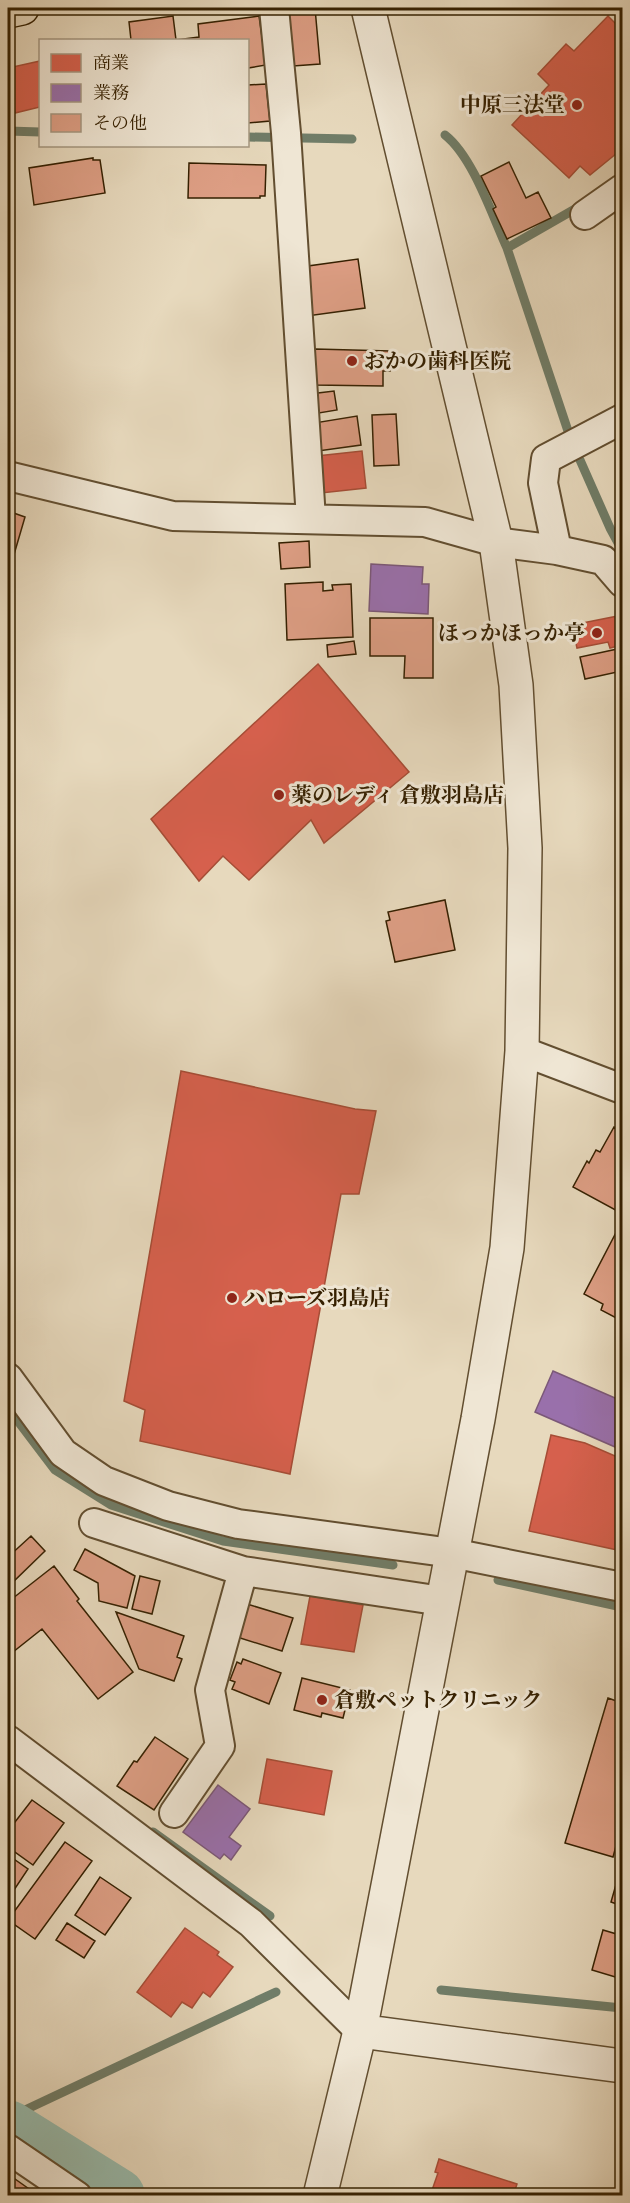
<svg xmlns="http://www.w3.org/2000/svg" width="630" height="2203" viewBox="0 0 630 2203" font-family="'IM FELL English','Noto Serif JP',serif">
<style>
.shops{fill:#d6604d;stroke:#a64d36;stroke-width:1.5}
.offices{fill:#9970ab;stroke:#7b5878;stroke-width:1.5}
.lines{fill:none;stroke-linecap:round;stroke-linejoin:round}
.stream{stroke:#707d68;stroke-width:9}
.river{stroke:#98bbac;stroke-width:56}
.building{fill:#dd9e84;stroke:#352001;stroke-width:1.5}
.minor-casing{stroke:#624e30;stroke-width:32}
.tertiary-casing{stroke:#624e30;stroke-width:36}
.primary-casing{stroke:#352001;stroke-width:36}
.minor{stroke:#efe6d4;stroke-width:28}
.tertiary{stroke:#efe6d4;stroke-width:33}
.primary{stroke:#e7d9bd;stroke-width:33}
.poi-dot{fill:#8f2418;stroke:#efe6d4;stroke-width:2}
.labels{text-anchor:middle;stroke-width:6;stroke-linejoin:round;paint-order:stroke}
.poi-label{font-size:21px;font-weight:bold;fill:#352001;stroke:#efe6d4;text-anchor:start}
</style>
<rect width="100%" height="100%" fill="#e7d9bd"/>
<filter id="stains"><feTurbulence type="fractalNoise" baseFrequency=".00333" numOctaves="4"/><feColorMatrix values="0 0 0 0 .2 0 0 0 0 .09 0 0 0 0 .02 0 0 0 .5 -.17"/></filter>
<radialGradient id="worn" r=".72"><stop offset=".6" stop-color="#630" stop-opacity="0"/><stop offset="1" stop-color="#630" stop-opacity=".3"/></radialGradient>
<!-- shops -->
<path class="shops" d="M608 16 622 30V149L590 175 580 166 569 178 512 125 549 85 538 74 566 44 574 51Z
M40 61V107L15 113 8 79V68Z
M362 451 366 488 321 493 317 456Z
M618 616 622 645 610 648 608 642 577 648 572 625Z
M318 664 409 772 324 843 311 820 249 880 223 856 199 881 151 819Z
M181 1071 355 1109 376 1111 359 1194H341L290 1474 140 1441 145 1410 124 1401Z
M551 1435 585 1443 622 1459V1551L529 1531Z
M310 1596 363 1605 354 1652 301 1644Z
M267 1759 332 1771 324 1815 259 1803Z
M185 1928 219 1952 217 1955 233 1967 210 1997 203 1992 192 2008 182 2002 171 2017 137 1992Z
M439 2159 517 2184 513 2196H430L438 2173 435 2172Z"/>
<!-- offices -->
<path class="offices" d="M371 564 423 567 422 584H429L428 614 369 611Z
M553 1371 622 1401V1450L535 1412Z
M218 1785 250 1809 229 1837 241 1846 231 1860 224 1854 220 1859 183 1832Z"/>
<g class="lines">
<!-- stream -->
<path class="stream" d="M8 131 40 132
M445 135C473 157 492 215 507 248
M248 137 352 139
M568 431 507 248 582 205
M580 460 610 528 622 550
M8 1408 55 1470 111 1505 223 1541 393 1565
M498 1580 622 1607
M153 1832 270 1916
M441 1990 622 2008
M8 2118 276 1992"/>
<!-- river -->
<path class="river" d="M8 2128 117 2196"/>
</g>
<!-- building -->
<path class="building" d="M287 8H315L320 64 293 66Z
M173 16 176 40 199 37 198 24 259 16 266 65 248 68V40H131L129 22Z
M266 84 270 121 248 123V85Z
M93 158V160H100L105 193 34 205 29 168Z
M509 162 526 198 538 192 551 218 507 239 493 209 496 207 481 176Z
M189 163 266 165 265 196H260V198H188Z
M358 259 365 308 307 316 301 267Z
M315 349 390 351V371H383V386L314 385Z
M334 391 337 410 313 414 310 394Z
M396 414 399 465 374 466 372 415Z
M357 416 361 445 318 451 314 423Z
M8 511 25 517 13 558 8 556Z
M309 541 310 567 281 569 279 543Z
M323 582V591L333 590 332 585 351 584 353 637 287 640 285 584Z
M370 618H433V678H404L405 656H370Z
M354 641 356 654 328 657 327 645Z
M622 648V671L585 679 580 657Z
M445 900 455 950 395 962 386 921 390 920 388 912Z
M614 1127 622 1131 621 1213 573 1187 587 1161 589 1163 596 1150 600 1152Z
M620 1225 622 1227V1321L601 1310 603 1304 584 1294Z
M31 1536 45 1551 13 1582 10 1578 8 1581V1557Z
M85 1549 135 1576 127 1608 99 1601 98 1583 74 1570Z
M54 1566 79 1599 77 1601 133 1672 98 1699 42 1629 8 1656V1602Z
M140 1576 160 1581 152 1614 132 1609Z
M247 1604 293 1618 282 1651 237 1637Z
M116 1612 184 1636 177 1657 182 1659 174 1681 139 1669Z
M243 1659 281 1673 269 1704 232 1689 235 1682 230 1680 237 1662 241 1664Z
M302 1678 350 1690 343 1718 322 1713 321 1717 294 1710Z
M608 1698 622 1703V1824L613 1857 565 1843Z
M155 1737 188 1759 154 1810 117 1786 134 1761 137 1762Z
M32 1800 64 1823 33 1865 8 1847V1831Z
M65 1842 92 1861 35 1939 8 1920Z
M8 1855 28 1869 8 1899Z
M621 1867 622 1868V1906L611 1902Z
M100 1877 131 1898 105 1935 75 1915Z
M67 1923 95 1941 84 1958 56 1940Z
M622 1927V1979L592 1970 603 1930 620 1935Z
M8 2174 39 2196H8Z"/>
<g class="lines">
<!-- minor casing -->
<g class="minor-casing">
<path id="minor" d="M274 8 286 133 311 519
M585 215 622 189
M8 476 173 516 425 522 496 542 557 550 603 560 622 582
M557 550 543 483 546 459 622 419
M522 1051 622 1089
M8 1378 63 1453 104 1481 168 1506 238 1524 452 1553 622 1587
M94 1523 243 1571 442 1601
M8 1740 251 1923 360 2031
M174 1813 220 1746 210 1690 243 1571
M8 2149 77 2196"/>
</g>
<!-- tertiary casing -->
<g class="tertiary-casing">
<path id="tertiary" d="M360 2031 622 2066
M320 2196 360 2031 478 1419 507 1248 522 1051 525 848 516 685 496 542 368 8"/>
</g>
<!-- primary casing -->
<g class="primary-casing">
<path id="primary" d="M8 11 22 8"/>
</g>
<!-- minor -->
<use href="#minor" class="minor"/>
<!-- tertiary -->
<use href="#tertiary" class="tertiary"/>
<!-- primary -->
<use href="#primary" class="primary"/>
</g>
<!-- markers -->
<g class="poi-dot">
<circle cx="577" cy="105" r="6"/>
<circle cx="352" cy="361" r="6"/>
<circle cx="597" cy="633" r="6"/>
<circle cx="279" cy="795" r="6"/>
<circle cx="232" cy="1298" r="6"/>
<circle cx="322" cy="1700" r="6"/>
</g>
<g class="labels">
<!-- poi labels -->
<g class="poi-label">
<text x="565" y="112" text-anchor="end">中原三法堂</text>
<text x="364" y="368">おかの歯科医院</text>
<text x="585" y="640" text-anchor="end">ほっかほっか亭</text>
<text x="291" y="802">薬のレディ 倉敷羽島店</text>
<text x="244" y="1305">ハローズ羽島店</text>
<text x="334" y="1707">倉敷ペットクリニック</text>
</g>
</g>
<!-- margin -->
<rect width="630" height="2203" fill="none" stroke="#e7d9bd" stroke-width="30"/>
<rect x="9" y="9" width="612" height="2185" fill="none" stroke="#352001" stroke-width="3"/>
<rect x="15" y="15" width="600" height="2173" fill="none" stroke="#352001" stroke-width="1.5"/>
<!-- legend -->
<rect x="39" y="39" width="210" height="108" fill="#efe6d4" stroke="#a59780" stroke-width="1.5"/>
<rect x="51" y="54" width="30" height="18" fill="#d6604d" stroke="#a59780" stroke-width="1.5"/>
<text x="93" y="69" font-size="18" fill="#352001">商業</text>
<rect x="51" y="84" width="30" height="18" fill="#9970ab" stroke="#a59780" stroke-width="1.5"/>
<text x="93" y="99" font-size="18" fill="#352001">業務</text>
<rect x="51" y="114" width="30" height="18" fill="#dd9e84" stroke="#a59780" stroke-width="1.5"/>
<text x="93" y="129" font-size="18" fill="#352001">その他</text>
<rect width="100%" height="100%" filter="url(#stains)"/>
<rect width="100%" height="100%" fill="url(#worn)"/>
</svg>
